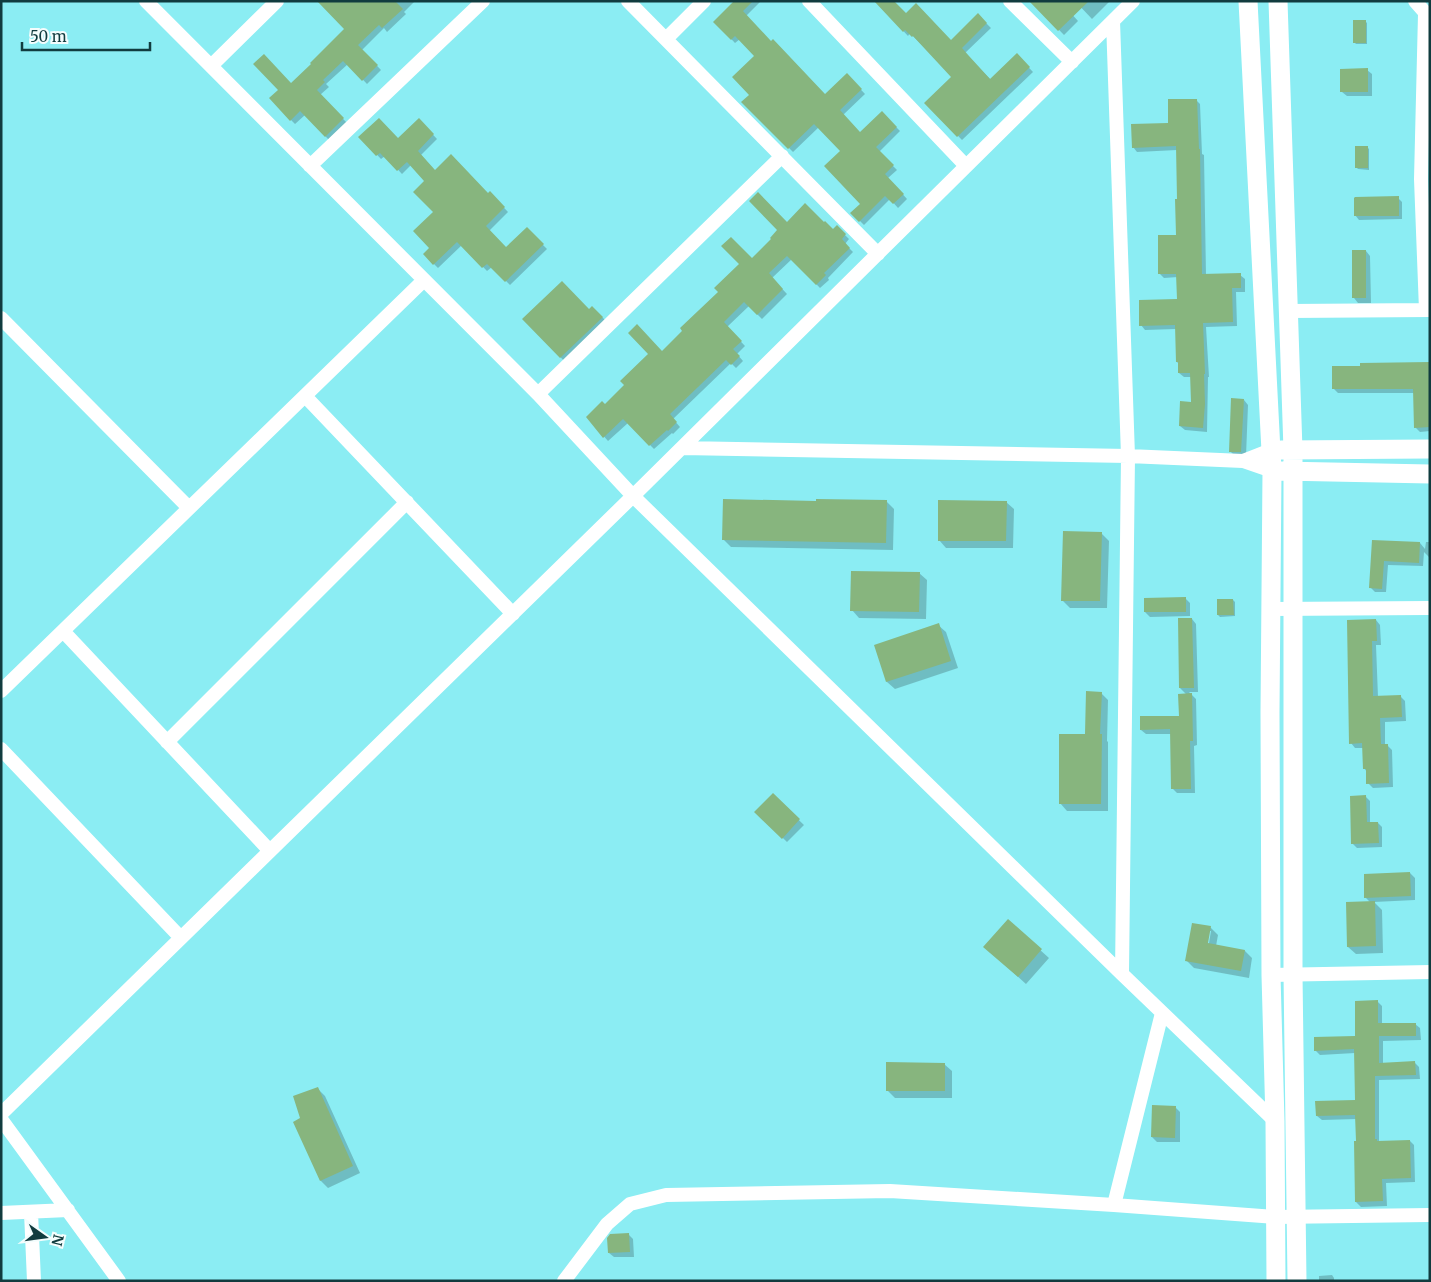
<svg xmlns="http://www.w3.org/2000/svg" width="1431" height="1282" viewBox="0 0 1431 1282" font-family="Merriweather,serif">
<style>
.shadow{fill:#0003;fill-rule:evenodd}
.building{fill:#87b57e}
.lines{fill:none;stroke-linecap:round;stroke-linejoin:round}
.minor{stroke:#fff;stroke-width:14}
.secondary{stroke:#fff;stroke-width:19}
</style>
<rect width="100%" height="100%" fill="#8bedf3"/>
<!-- shadow -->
<path class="shadow" d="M319 1H415L404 12 406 14 387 32 384 28 362 50 381 70 367 84 348 64 326 84 329 87 320 95 347 123 329 140 305 115 295 124 291 120 280 90 292 85 346 29Z
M736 1H761L746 16 755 26 825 96 847 75 865 94 843 115 861 134 882 113 900 131 879 152 897 170 888 178 907 199 898 208 890 199 864 225 852 213 861 204 842 151 819 127 793 152 743 102 750 95 756 56 740 39 735 43 715 22Z
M875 1 906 15 951 41 978 15 991 28 965 53 991 80 1017 55 1033 72 962 140 926 103 953 77 910 33 908 36Z
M1031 1H1060L1078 21 1064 35Z
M1075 1H1110L1092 19Z
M1365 21 1367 23V44H1356L1354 42Z
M1367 70 1372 74V96H1347L1342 92Z
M1196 100 1200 104 1202 154 1204 155 1206 275H1240L1245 279V292H1236L1237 326 1206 327 1209 377H1208L1207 432 1185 430 1180 426 1192 403 1191 377H1184L1179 373V364L1177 362 1176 329 1145 330 1141 325 1178 300V277L1164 278 1159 273 1177 236 1178 200 1177 150 1137 152 1133 147 1170 124Z
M423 124 437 139 421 155 435 171 488 194 490 193 508 212 489 231 506 249 527 229 547 249 510 285 492 267 487 271 462 245 438 268 424 254 431 248 434 212 426 181 411 165 402 174 385 156 381 159 360 137 398 140Z
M1367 147 1369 149V170L1358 169 1356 167Z
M1398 198 1402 202V219L1359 220 1355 215Z
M787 223 833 231 837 227 849 239 845 244 853 252 828 278 829 280 820 288 792 259 772 278 787 294 762 319 749 306 727 327 745 346 737 354 743 361 736 368 731 363 673 419 680 427 673 434 672 433 654 449 628 423 608 441 587 417 605 406 662 352Z
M1366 251 1370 256 1371 303H1358L1354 298Z
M592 307 609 324 567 364 524 319 589 310Z
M1430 364V431L1420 432 1415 427V393H1338L1333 388 1361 368Z
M1244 400 1248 405 1246 456H1235L1230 451Z
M886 501 894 509 893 550 731 547 723 539 817 502Z
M1006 502 1014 509 1013 548H946L939 540Z
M1101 533 1109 541 1107 608H1070L1062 600Z
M1373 541 1420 543 1425 549 1426 542H1430V558L1424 552 1423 566 1388 565 1386 592H1375L1371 588Z
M919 573 927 580 926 619 859 618 852 610Z
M1185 598 1190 603V616L1150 617 1145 612Z
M1233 600 1235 602V616L1220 617 1218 615Z
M1192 619 1196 624 1198 692H1189L1196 699 1197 745 1194 746 1195 793H1177L1173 789 1171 734H1146L1141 730 1180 717 1187 695 1180 688Z
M1376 620 1380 625 1381 645H1376L1378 697H1401L1405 701 1406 721 1385 722V745H1387L1392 750 1393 787 1373 788 1368 783 1367 772 1364 768 1363 748H1355L1351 743Z
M938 625 946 632 958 668 895 689 887 682 876 646Z
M1101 693 1108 700 1107 741 1108 742V811H1067L1060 803Z
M773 795 804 825 787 842 756 812Z
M1365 796 1370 801V823H1378L1382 827V847L1357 848 1352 843Z
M1410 873 1415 878V900L1374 902 1382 910 1383 953 1356 954 1348 947 1370 902 1365 897Z
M1008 921 1049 958 1026 984 993 954Z
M1210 927 1218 935 1216 946 1245 951 1252 958 1249 978 1194 968 1186 960ZM1208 931H1211L1208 949Z
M1377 1001 1382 1006V1024H1415L1420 1028 1421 1040 1383 1041V1064L1415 1063 1419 1067 1420 1079 1379 1080V1142L1410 1141 1414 1145 1415 1182 1386 1183 1387 1206 1361 1207 1356 1202 1357 1119 1322 1120 1317 1116 1356 1101 1355 1053 1320 1055 1315 1050 1357 1037Z
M944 1064 952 1071V1098H895L887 1090Z
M318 1089 325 1096 360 1173 328 1188 321 1181 302 1119Z
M1176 1108 1180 1112V1142H1157L1152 1137Z
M629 1235 633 1239 634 1257H614L609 1253Z
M1332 1275 1334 1278V1281H1319V1276Z"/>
<!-- building -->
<path class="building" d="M317 1H395L403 9 382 28 379 25 358 45 378 65 362 81 343 61 323 80 325 82 317 90 344 118 325 137 300 111 290 121 269 98 278 90 253 64 264 54 291 83 311 64 310 63 344 29Z
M734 1H753L743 11 771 41 773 39 825 94 847 73 862 89 840 110 860 132 882 111 897 127 876 147 894 165 885 174 904 194 893 204 885 196 859 222 850 213 860 204 824 166 840 151 814 124 788 149 741 102 749 95 732 77 754 56 735 36 731 40 713 22Z
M874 1H894L906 13 916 3 951 40 978 13 987 23 962 48 969 56 990 79 1017 53 1030 67 957 137 924 103 951 77 913 36 912 37 905 30 903 32Z
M1029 1H1089L1058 31Z
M1353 20H1366V43H1353Z
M1368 68V92H1340V69Z
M1168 99H1197L1199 149H1200L1202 274 1241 273V288H1232L1233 322 1203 323 1205 374H1204L1205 404 1203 428 1179 426 1180 401 1191 402 1190 373H1178V362H1176L1175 325 1139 326V300L1177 299 1176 274H1158V235H1176L1175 199H1177L1176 146 1132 148 1131 124 1168 123Z
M379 118 398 138 419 118 434 134 418 151 435 170 451 154 488 193 490 191 505 207 486 226 506 247 527 227 544 244 505 282 487 264 482 268 457 242 433 265 423 254 429 248 413 231 433 212 413 192 424 181 407 162 397 171 380 153 376 156 358 137Z
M1355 146H1368V168H1355Z
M758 192 787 222 805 203 824 222 825 221 833 229 837 225 846 234 842 239 850 248 824 273 826 275 816 285 787 256 769 273 783 289 757 315 744 302 724 322 742 341 733 349 740 356 731 365 726 360 670 414 677 422 668 431 667 430 649 446 623 419 603 438 586 417 602 401 605 404 624 385 620 381 648 354 628 333 637 324 662 351 682 331 680 328 718 292 714 288 739 264 721 246 731 237 752 258 771 239 770 238 777 230 749 201Z
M1399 196V216H1354V198L1355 197Z
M1352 250H1366V298H1352Z
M562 281 589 309 592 306 603 317 560 358 522 319Z
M1430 362V427L1414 428 1413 389H1332V366H1360V363Z
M1231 398 1244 399 1241 452H1229Z
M723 499 816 501V499L887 500 886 543 722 540Z
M938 500 1007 501 1006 541H938Z
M1063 531 1102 532 1100 601H1061Z
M1372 540 1420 542 1419 563 1384 561 1382 589 1369 588Z
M851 571 920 572 919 612 850 611Z
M1186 597V612H1144V598Z
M1217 599H1233L1234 615H1217Z
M1178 618H1192L1194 688H1179Z
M1376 619 1377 641H1372L1373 696 1401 695 1402 717 1380 718 1381 744H1388L1389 783 1366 784V769H1363L1362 743 1349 744 1347 620Z
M939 623 951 661 886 682 874 645Z
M1086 691 1102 692 1100 734H1102L1101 804H1059V734H1085Z
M1192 693 1193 741H1190L1191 789H1171L1170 729 1140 730V716H1179L1178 694Z
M773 793 800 819 782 839 754 812Z
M1366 795 1367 822H1378L1379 843 1351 844 1350 796Z
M1410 872 1411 896 1364 898V874Z
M1375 901 1376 946 1347 947 1346 902Z
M1008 919 1042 949 1018 977 983 947Z
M1192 923 1211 926 1208 943 1245 950 1241 971 1185 961Z
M1378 1000V1023H1416V1036H1379V1063L1415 1061 1416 1075 1375 1076V1139H1377V1141L1410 1140 1411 1178 1382 1179 1383 1201 1355 1202 1354 1141H1356L1355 1115 1316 1116 1315 1101 1355 1100 1354 1049 1314 1051V1037L1355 1036V1001Z
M886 1062 945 1063V1091H886Z
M318 1087 353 1166 320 1181 293 1122 300 1118 293 1096Z
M1152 1105 1176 1106 1175 1138 1151 1137Z
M629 1233 630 1252 608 1253 607 1238 610 1234Z"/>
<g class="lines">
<!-- minor -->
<path class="minor" d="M146 1 538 394 633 496 1122 974 1275 1121
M628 1 878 254
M809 1 966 166
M1010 1 1072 62
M1415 1 1430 18
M1425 14 1421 179 1426 310
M1113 21 1128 456 1122 974
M666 39 704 1
M211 66 277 1
M310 166 483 1
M1289 311 1430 310
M1 318 189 508
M538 394 782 156
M305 396 513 614
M682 448 1128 456 1243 461 1272 471
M1243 461 1271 450
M1271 609 1430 608
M63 631 270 851
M1 691 424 280
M167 742 407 502
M1 749 181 938
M1271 975 1430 972
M1 1114 633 496 1133 1
M1 1119 119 1281
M1114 1205 1162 1013
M31 1212 34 1281
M1 1213 68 1210
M564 1281 607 1224 630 1204 666 1195 890 1191 1114 1205 1275 1217 1430 1215"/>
<!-- secondary -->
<path class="secondary" d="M1248 1 1272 471 1270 713 1271 975 1275 1121 1276 1281
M1278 1 1293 450V974L1297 1281
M1281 450 1430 449
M1281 471 1430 474"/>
</g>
<!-- border -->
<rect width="1431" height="1282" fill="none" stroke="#113c3f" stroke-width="5"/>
<!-- north arrow -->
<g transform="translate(45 1237) rotate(104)" stroke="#f4fdfd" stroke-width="4" paint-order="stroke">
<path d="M0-4L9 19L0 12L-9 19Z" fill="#113c3f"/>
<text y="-8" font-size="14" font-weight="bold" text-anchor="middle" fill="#113c3f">N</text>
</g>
<!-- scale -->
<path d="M22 42v8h128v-8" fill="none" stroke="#113c3f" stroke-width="2.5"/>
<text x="30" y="42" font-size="15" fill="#113c3f" stroke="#f4fdfd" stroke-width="4" paint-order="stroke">50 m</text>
</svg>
